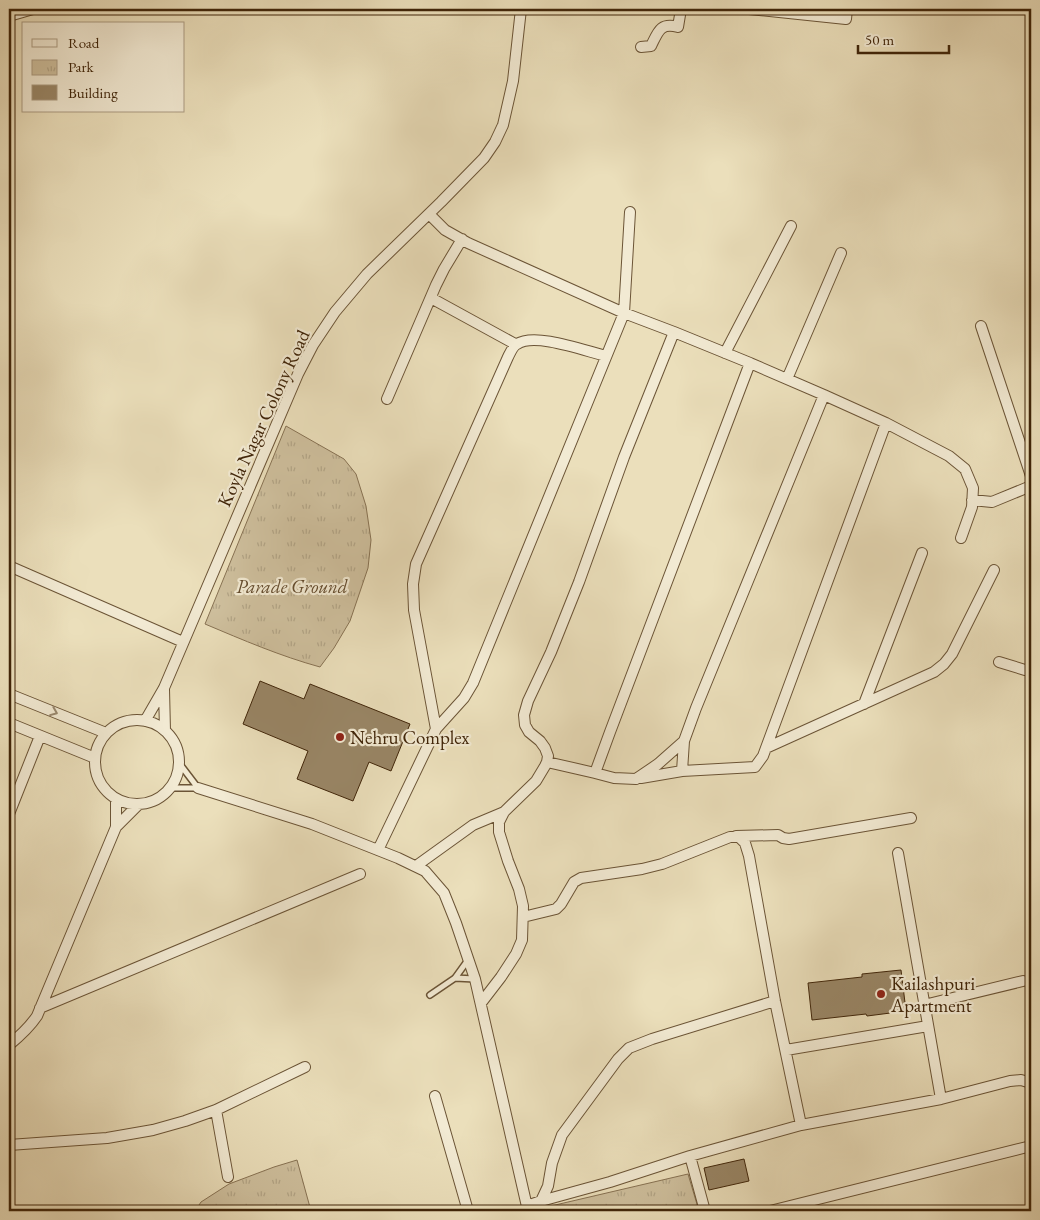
<svg xmlns="http://www.w3.org/2000/svg" width="1040" height="1220" viewBox="0 0 1040 1220" font-family="'EB Garamond',serif">
<style>
.park{fill:url(#park-tufts);stroke:#877253}
.building{fill:#998666;stroke:#402509}
.lines{fill:none;stroke-linecap:round;stroke-linejoin:round}
.service-casing{stroke:#6b5436;stroke-width:8}
.minor-casing{stroke:#6b5436;stroke-width:12}
.service{stroke:#f2ead3;stroke-width:5}
.minor{stroke:#f2ead3;stroke-width:10}
.oneway{stroke:#99886e}
.poi-dot{fill:#8f2418;stroke:#f2ead3;stroke-width:2}
.labels{text-anchor:middle;stroke-width:4.5;stroke-linejoin:round;paint-order:stroke}
.street-label{font-size:19px;fill:#402509;stroke:#f2ead3}
.park-label{font-size:19px;font-style:italic;fill:#644c2e;stroke:#f2ead3}
.poi-label{font-size:19px;fill:#402509;stroke:#f2ead3;text-anchor:start}
</style>
<defs>
<pattern id="park-tufts" width="24" height="20" patternUnits="userSpaceOnUse" patternTransform="scale(1.25)"><rect width="24" height="20" fill="#cebf9d"/><path d="M3 7l-1-3M5 7V3M7 7l1-3M15 17l-1-3M17 17v-4M19 17l1-3" fill="none" stroke="#b2a486"/></pattern>
</defs>
<rect width="100%" height="100%" fill="#ebdfbb"/>
<filter id="stains"><feTurbulence type="fractalNoise" baseFrequency=".004" numOctaves="4"/><feColorMatrix values="0 0 0 0 .2 0 0 0 0 .09 0 0 0 0 .02 0 0 0 .5 -.17"/></filter>
<radialGradient id="worn" r=".72"><stop offset=".6" stop-color="#630" stop-opacity="0"/><stop offset="1" stop-color="#630" stop-opacity=".3"/></radialGradient>
<!-- park -->
<path class="park" d="M286 426 344 459 356 474 366 506 371 540 368 568 350 621 334 648 320 667C280 656 243 640 205 624Z
M297 1160 311 1211H195L201 1202 229 1184 274 1167Z
M688 1174 699 1211H539L538 1209Z"/>
<!-- building -->
<path class="building" d="M260 681 304 699 310 684 410 724 391 771 369 762 353 801 297 779 308 751 243 724Z
M901 970 906 1011 867 1016 866 1014 812 1020 808 983 862 977V974Z
M744 1159 749 1181 709 1190 704 1168Z"/>
<g class="lines">
<!-- service casing -->
<g class="service-casing">
<path id="service" d="M179 763 198 788
M170 788H198
M455 978 475 979
M430 995 455 978 468 960"/>
</g>
<!-- minor casing -->
<g class="minor-casing">
<path id="minor" d="M749 9 846 19 847 9
M9 16 33 9
M641 47 651 46C658 32 660 22 678 27L681 9
M429 214 445 230 468 243 624 313 674 332 624 457 579 582 551 652 528 701 524 715 525 725 529 732 540 741 545 748 548 756 547 762 545 766 536 781 504 812 499 822V832L508 861 519 889 523 906 522 940 516 954 501 977 481 1003
M431 298 515 344
M981 326 1031 476
M674 332 750 363
M725 353 791 226
M787 379 841 253
M824 395 886 423 949 456 965 469 973 488 972 507 961 538
M387 399 436 285 444 269 462 239
M972 500 992 502 1031 486
M9 566 183 642
M999 662 1025 670H1031
M164 689 165 731
M9 694 106 733
M864 704 922 553
M95 762a42 42 0 1 1 84 0a42 42 0 1 1-84 0Z
M145 721 164 688 298 374 313 345 335 312 367 274 441 202 484 158 495 142 503 125 513 81 521 9
M9 723 95 758
M436 729 414 610 413 584 416 564 508 357C510 353 513 346 517 344 535 332 585 351 606 356
M766 748 934 672 944 664 952 654 994 570
M547 762 595 773 610 732 750 363 824 395 696 708 684 741 658 764 636 779 614 778 595 773
M682 771 684 741
M641 778 682 771 755 767 763 756 886 423
M198 788 312 824 398 858 425 871 444 893 456 923 475 979 528 1211
M9 814 40 736
M116 827 139 804
M736 836 778 835 783 838 789 839 911 818
M378 850 436 729 464 698 473 683 624 313 630 212
M898 853 941 1099
M416 866 473 825 504 812
M523 917 556 909 561 904 574 882 581 878 642 869 662 864 730 837H739L745 843 749 856 775 1001 801 1125
M924 1005 1023 981
M40 1008 360 874
M9 1045C20 1036 29 1028 37 1016L116 827V799
M786 1050 928 1026
M435 1096 468 1211
M216 1110 228 1177
M9 1145 107 1138 153 1130 185 1121 216 1110 305 1067
M690 1156 705 1211
M541 1201 548 1186 552 1163 562 1135 618 1059 629 1048 652 1039 775 1001
M527 1206 541 1201 610 1182 690 1156 801 1125 941 1099 1010 1081 1021 1080 1031 1083
M770 1211 1031 1146"/>
</g>
<!-- service -->
<use href="#service" class="service"/>
<!-- minor -->
<use href="#minor" class="minor"/>
</g>
<!-- one-way arrows -->
<defs><path id="oneway-chevron" d="M-2-3.5L2.5 0L-2 3.5" fill="none" stroke-width="1.6" stroke-linecap="round" stroke-linejoin="round" transform="scale(1.25)"/></defs>
<use class="oneway" href="#oneway-chevron" transform="translate(54 712) rotate(22)"/>
<!-- markers -->
<g class="poi-dot">
<circle cx="340" cy="737" r="5"/>
<circle cx="881" cy="994" r="5"/>
</g>
<g class="labels">
<!-- street labels -->
<g class="street-label">
<text transform="translate(263 418) rotate(-65)" y="7">Koyla Nagar Colony Road</text>
</g>
<!-- park labels -->
<g class="park-label">
<text x="292" y="593">Parade Ground</text>
</g>
<!-- poi labels -->
<g class="poi-label">
<text x="350" y="744">Nehru Complex</text>
<text x="891" y="990">Kailashpuri<tspan x="891" dy="22">Apartment</tspan></text>
</g>
</g>
<!-- margin -->
<rect width="1040" height="1220" fill="none" stroke="#ebdfbb" stroke-width="30"/>
<rect x="10" y="10" width="1020" height="1200" fill="none" stroke="#402509" stroke-width="2.5"/>
<rect x="15" y="15" width="1010" height="1190" fill="none" stroke="#402509"/>
<!-- legend -->
<rect x="22" y="22" width="162" height="90" fill="#f2ead3" stroke="#ab9b82"/>
<rect x="32" y="39" width="25" height="8" fill="#f2ead3" stroke="#ab9b82"/>
<text x="68" y="48" font-size="15" fill="#402509">Road</text>
<rect x="32" y="60" width="25" height="15" fill="url(#park-tufts)" stroke="#ab9b82"/>
<text x="68" y="72" font-size="15" fill="#402509">Park</text>
<rect x="32" y="85" width="25" height="15" fill="#998666" stroke="#ab9b82"/>
<text x="68" y="98" font-size="15" fill="#402509">Building</text>
<!-- scale -->
<path d="M858 45v8h91v-8" fill="none" stroke="#402509" stroke-width="2.5"/>
<text x="865" y="45" font-size="15" fill="#402509" stroke="#f2ead3" stroke-width="4" paint-order="stroke">50 m</text>
<rect width="100%" height="100%" filter="url(#stains)"/>
<rect width="100%" height="100%" fill="url(#worn)"/>
</svg>
